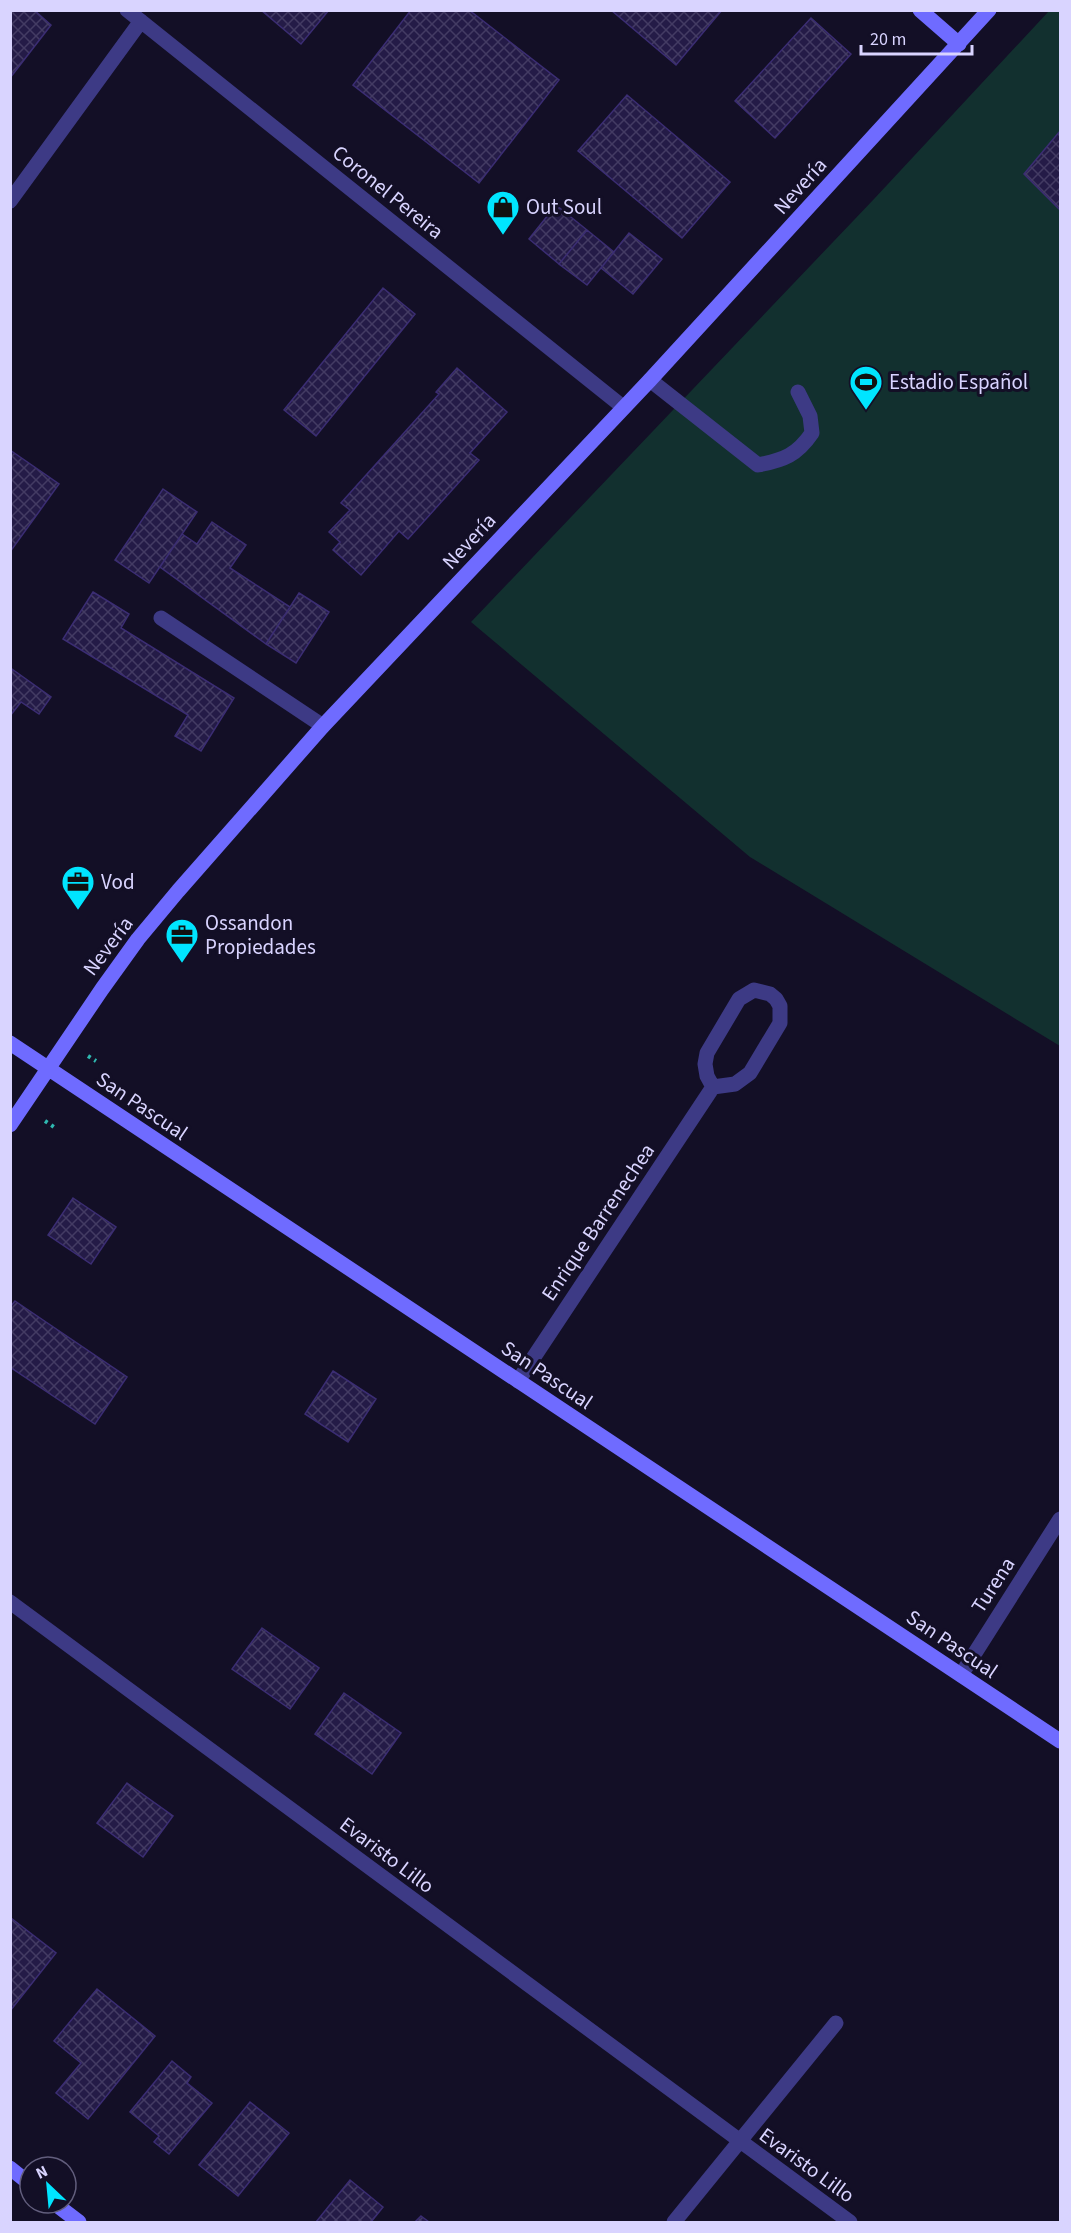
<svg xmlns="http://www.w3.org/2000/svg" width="1071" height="2233" viewBox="0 0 1071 2233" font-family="'Source Sans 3',sans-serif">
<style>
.grass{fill:#12302f}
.building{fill:url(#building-cross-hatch);stroke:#3b2d73;stroke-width:1.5}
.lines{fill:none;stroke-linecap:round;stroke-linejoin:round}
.path{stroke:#2fb8b0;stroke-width:4;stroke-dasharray:3 4.5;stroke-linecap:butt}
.lane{stroke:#3d3a85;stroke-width:15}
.street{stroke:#3d3a85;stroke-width:15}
.secondary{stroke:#6f6bff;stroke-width:15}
.labels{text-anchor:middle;stroke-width:6;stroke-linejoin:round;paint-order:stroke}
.street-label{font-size:21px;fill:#d9d4ff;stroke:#130f26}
.poi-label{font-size:21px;fill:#d9d4ff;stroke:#130f26;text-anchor:start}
</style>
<defs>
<pattern id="building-cross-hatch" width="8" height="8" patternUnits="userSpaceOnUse" patternTransform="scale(1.5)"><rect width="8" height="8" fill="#241b47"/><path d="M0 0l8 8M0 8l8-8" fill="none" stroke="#433b63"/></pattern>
</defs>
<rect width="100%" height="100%" fill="#130f26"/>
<!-- grass -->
<path class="grass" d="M1049 11H1060V1046L750 857 471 622 874 199Z"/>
<!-- building -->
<path class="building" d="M10 10H34L51 25 10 78Z
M261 10H329L301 44Z
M411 10H469L559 80 479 183 353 85Z
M611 10H722L676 65Z
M811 18 851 54 775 138 735 101Z
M627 95 730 182 682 238 578 151Z
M1060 131V210L1024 174Z
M556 205 587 230 559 264 529 239Z
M587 230 614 252 587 285 559 264Z
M629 233 662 259 633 294 601 268Z
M383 288 415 314 316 436 284 410Z
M457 368 507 412 470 453 479 460 408 539 399 531 361 575 333 550 340 542 329 532 350 510 341 503 439 394 436 392Z
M10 450 59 484 10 552Z
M163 489 197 512 149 583 115 560Z
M212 522 246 545 230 568 290 607 266 644 160 567 182 534 197 544Z
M93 592 129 614 121 628 234 698 201 751 175 736 188 715 63 639Z
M299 593 329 612 296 663 266 644Z
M12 669 51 697 39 714 21 702 10 716V672Z
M73 1198 116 1227 91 1264 48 1235Z
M15 1301 127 1377 95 1424 10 1367V1307Z
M333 1371 376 1399 348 1442 305 1414Z
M262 1628 319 1668 290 1709 232 1669Z
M344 1693 401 1733 372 1774 315 1734Z
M127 1783 173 1816 143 1857 97 1823Z
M11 1918 56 1953 10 2011V1918Z
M97 1989 155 2036 88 2119 56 2093 81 2063 54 2041Z
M172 2061 191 2077 187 2083 212 2103 169 2154 154 2142 159 2136 130 2112Z
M250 2102 289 2133 238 2196 199 2165Z
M350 2180 383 2207 371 2222H316Z
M421 2216 429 2222H415Z"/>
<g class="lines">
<!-- path -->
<path class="path" d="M88 1056 96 1061
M45 1121 54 1127"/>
<!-- lane -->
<path class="lane" d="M650 380 758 465C784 460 797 455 812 433L810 416 798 392
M161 618 323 726"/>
<!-- street -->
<path class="street" d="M127 10 623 407
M10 201 141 21
M754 990 770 994 776 999 780 1006V1023L750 1073 735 1084 713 1087 707 1076 705 1064 707 1053 739 999Z
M518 1381 713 1087
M10 1602 850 2222
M961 1675 1060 1519
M674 2222 836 2023"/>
<!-- secondary -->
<path class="secondary" d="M920 10 959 44
M10 1043 1060 1741
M10 1125 102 989 138 939 178 891 323 726 650 380 989 10
M10 2168 30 2184
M54 2203 79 2222"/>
</g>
<!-- icons -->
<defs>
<g id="shop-pin" transform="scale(1.725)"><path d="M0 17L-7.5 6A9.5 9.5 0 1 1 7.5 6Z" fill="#00e5ff" stroke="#130f26"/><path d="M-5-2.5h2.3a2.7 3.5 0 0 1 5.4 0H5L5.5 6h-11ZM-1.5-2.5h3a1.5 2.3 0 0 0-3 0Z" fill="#111"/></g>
<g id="stadium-pin" transform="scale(1.725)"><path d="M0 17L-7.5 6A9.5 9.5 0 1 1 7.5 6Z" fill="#00e5ff" stroke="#130f26"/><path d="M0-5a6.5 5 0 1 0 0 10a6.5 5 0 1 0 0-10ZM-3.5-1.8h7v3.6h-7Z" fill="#111"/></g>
<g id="office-pin" transform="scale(1.725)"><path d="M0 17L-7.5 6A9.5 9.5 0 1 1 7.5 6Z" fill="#00e5ff" stroke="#130f26"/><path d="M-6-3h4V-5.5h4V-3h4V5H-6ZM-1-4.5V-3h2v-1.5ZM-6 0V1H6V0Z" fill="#111"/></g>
</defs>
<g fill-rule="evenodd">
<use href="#shop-pin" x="503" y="207"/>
<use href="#stadium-pin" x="866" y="382"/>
<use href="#office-pin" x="78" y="882"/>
<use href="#office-pin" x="182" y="935"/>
</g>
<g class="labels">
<!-- street labels -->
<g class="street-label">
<text transform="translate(800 186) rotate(-48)" y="7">Nevería</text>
<text transform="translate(388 192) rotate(39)" y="7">Coronel Pereira</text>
<text transform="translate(469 541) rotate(-47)" y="7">Nevería</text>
<text transform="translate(108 946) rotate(-53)" y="7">Nevería</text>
<text transform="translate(142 1106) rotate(34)" y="7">San Pascual</text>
<text transform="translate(598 1222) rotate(-56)" y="7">Enrique Barrenechea</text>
<text transform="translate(547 1375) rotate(34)" y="7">San Pascual</text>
<text transform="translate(993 1585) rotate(-57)" y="7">Turena</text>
<text transform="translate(952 1644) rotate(34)" y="7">San Pascual</text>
<text transform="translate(387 1855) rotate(37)" y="7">Evaristo Lillo</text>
<text transform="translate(807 2165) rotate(36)" y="7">Evaristo Lillo</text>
</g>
<!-- poi labels -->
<g class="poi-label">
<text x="526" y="214">Out Soul</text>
<text x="889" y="389">Estadio Español</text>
<text x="101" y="889">Vod</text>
<text x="205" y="930">Ossandon<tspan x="205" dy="24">Propiedades</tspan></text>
</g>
</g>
<!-- border -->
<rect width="1071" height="2233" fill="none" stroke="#d9d4ff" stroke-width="24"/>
<!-- north arrow -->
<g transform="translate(48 2185) rotate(334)"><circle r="28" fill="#130f26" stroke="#625e7d" stroke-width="1.5"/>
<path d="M0-4.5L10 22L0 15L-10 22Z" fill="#00e5ff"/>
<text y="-9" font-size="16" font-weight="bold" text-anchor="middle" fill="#d9d4ff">N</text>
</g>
<!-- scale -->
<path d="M861 45v9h111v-9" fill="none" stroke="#d9d4ff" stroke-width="3"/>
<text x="870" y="45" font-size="18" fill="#d9d4ff" stroke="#130f26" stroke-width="4.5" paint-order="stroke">20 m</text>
</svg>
